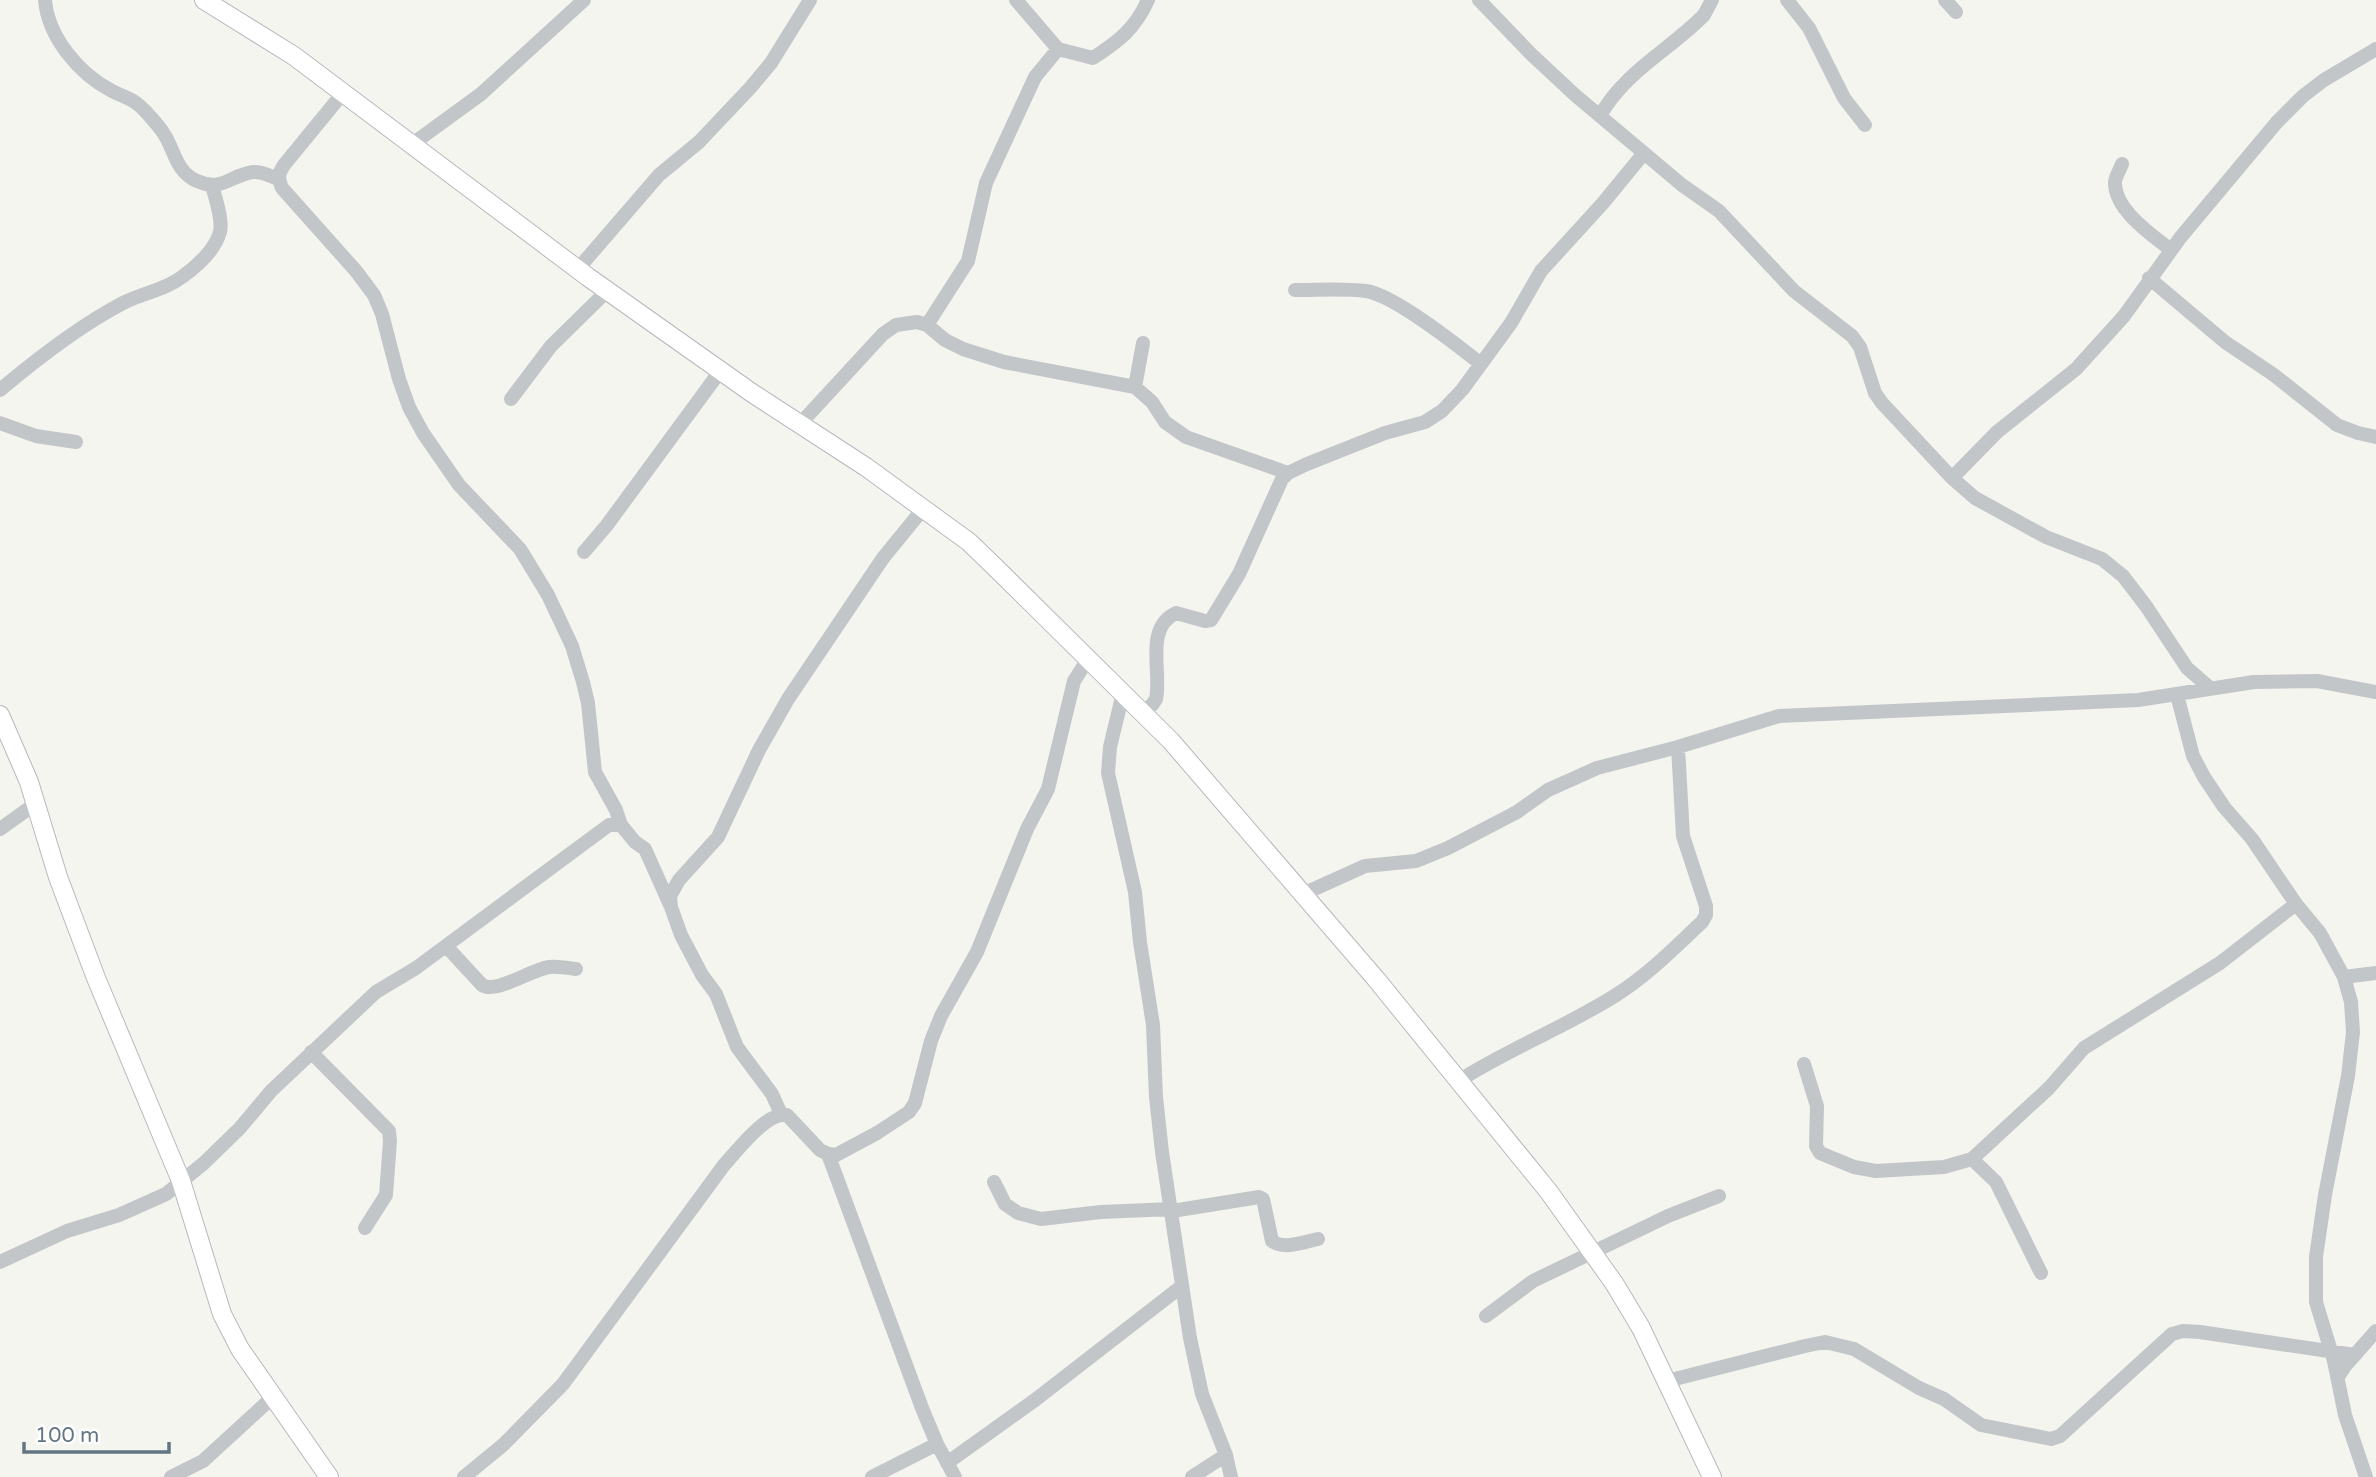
<svg xmlns="http://www.w3.org/2000/svg" width="2376" height="1477" viewBox="0 0 2376 1477" font-family="'Varela Round',sans-serif">
<style>
.lines{fill:none;stroke-linecap:round;stroke-linejoin:round}
.major-casing{stroke:#b5b9bd;stroke-width:20}
.minor{stroke:#c2c6c9;stroke-width:14}
.major{stroke:#fff;stroke-width:18}
</style>
<rect width="100%" height="100%" fill="#f5f5f0"/>
<g class="lines">
<!-- major casing -->
<g class="major-casing">
<path id="major" d="M204 0 294 56 588 277 752 393 866 467 969 542 999 571 1171 741 1376 979 1549 1192 1614 1283 1641 1328 1712 1477
M0 715 29 782 58 877 96 978 181 1181 222 1314 240 1349 329 1477"/>
</g>
<!-- minor -->
<path class="minor" d="M45 0C48 37 79 74 112 91 130 100 133 98 147 113 153 120 160 127 164 134 175 151 176 172 197 181 222 192 231 175 253 172 262 171 270 176 278 179
M1016 0 1058 49 1093 58C1119 41 1135 29 1148 0
M1479 0 1531 54 1575 95 1682 185 1719 211 1794 291 1852 336 1860 347 1875 393 1882 403 1952 478 1975 498 2046 537 2102 559 2123 576 2146 606 2187 668 2210 688
M1787 0 1809 28 1844 98 1865 125
M1945 0 1956 12
M343 93 284 165C278 174 278 178 282 188L356 271 374 295 382 314 399 379 409 407 423 433 459 485 520 549 548 595 572 646 583 682 588 703 595 772 616 810 621 825
M1600 116C1624 72 1671 49 1704 15L1712 0
M411 145 481 94 584 0
M2122 164C2120 170 2114 178 2115 184 2116 211 2152 235 2171 250
M577 270 659 175 699 142 751 87 771 63 810 0
M2149 278 2225 342 2274 375 2337 425 2358 433 2376 437
M1295 290C1318 290 1343 288 1366 291 1394 295 1457 345 1481 364
M927 325 968 261 986 183 1035 77 1058 49
M1135 387 1143 343
M0 390C38 358 79 326 123 303 142 293 165 290 182 277 196 267 215 250 220 232 223 219 215 198 212 185
M511 399 551 346 607 291
M0 423 36 436 76 442
M800 424 883 334 896 325 917 322 927 325 945 340 963 349 1004 362 1135 387 1152 402 1165 422 1186 437 1288 473
M1952 478 1997 432 2076 369 2124 316 2180 238 2277 122 2303 96 2324 80 2376 49
M584 552 607 525 721 370
M1123 693 1110 747 1108 773 1135 892 1140 942 1153 1025 1156 1097 1162 1152 1190 1338 1202 1394 1226 1455 1231 1477
M2177 695 2193 756 2204 777 2224 807 2252 839 2296 904 2320 933 2344 977 2351 1002 2353 1032 2348 1076 2325 1195 2316 1257V1302L2334 1361 2345 1415 2366 1477
M1142 712 1152 705 1156 699C1162 672 1144 628 1176 613L1205 621 1211 620 1239 574 1282 479 1288 473 1307 464 1385 433 1425 422 1442 411 1462 390 1511 323 1541 271 1603 203 1644 153
M0 829 35 804
M1303 894 1365 866 1416 861 1448 848 1517 812 1548 790 1597 768 1678 747 1779 716 2138 700 2254 682 2317 681 2376 692
M446 946 482 985C496 994 530 970 549 967 557 966 568 968 576 969
M2344 977 2376 973
M311 1052 389 1131 390 1141 386 1195 365 1228
M1804 1064 1817 1106 1816 1146 1820 1153 1854 1167 1876 1171 1944 1167 1972 1159 2049 1088 2084 1048 2220 963 2296 904
M1460 1080C1510 1048 1566 1027 1616 995 1648 975 1674 948 1702 922L1706 915V906L1683 836 1678 747
M781 1114 772 1094 737 1047 716 994 702 975 681 935 671 907 670 896 679 880 718 837 759 750 788 699 883 558 923 509
M828 1154 922 1408 937 1444 955 1477
M1972 1159 1996 1182 2041 1273
M994 1182 1005 1204 1018 1213 1041 1219 1101 1212 1172 1209
M1172 1211 1259 1197 1263 1199 1272 1241C1284 1250 1304 1242 1318 1239
M0 1262 67 1231 119 1215 166 1194 204 1163 240 1128 271 1091 376 992 416 968 609 825H621L635 842 645 849 671 907
M1486 1316 1533 1281 1668 1216 1719 1196
M2338 1377 2345 1366 2376 1331
M1667 1381 1805 1346 1825 1342 1854 1349 1919 1388 1944 1399 1981 1425 2051 1439 2060 1436 2172 1334 2183 1331 2200 1332 2355 1355
M947 1463 1035 1400 1182 1286
M171 1477 203 1461 274 1396
M464 1477 503 1445 563 1384 724 1165C737 1151 767 1111 787 1115L820 1150 828 1154 836 1155 877 1133 909 1112 915 1103 931 1041 941 1016 977 952 1027 829 1048 789 1074 681 1088 659
M872 1477 937 1444
M1192 1477 1226 1455"/>
<!-- major -->
<use href="#major" class="major"/>
</g>
<!-- scale -->
<path d="M24 1442v10h145v-10" fill="none" stroke="#637583" stroke-width="3.5"/>
<text x="35" y="1442" font-size="21" fill="#637583" stroke="#ffffff" stroke-width="5" paint-order="stroke">100 m</text>
</svg>
